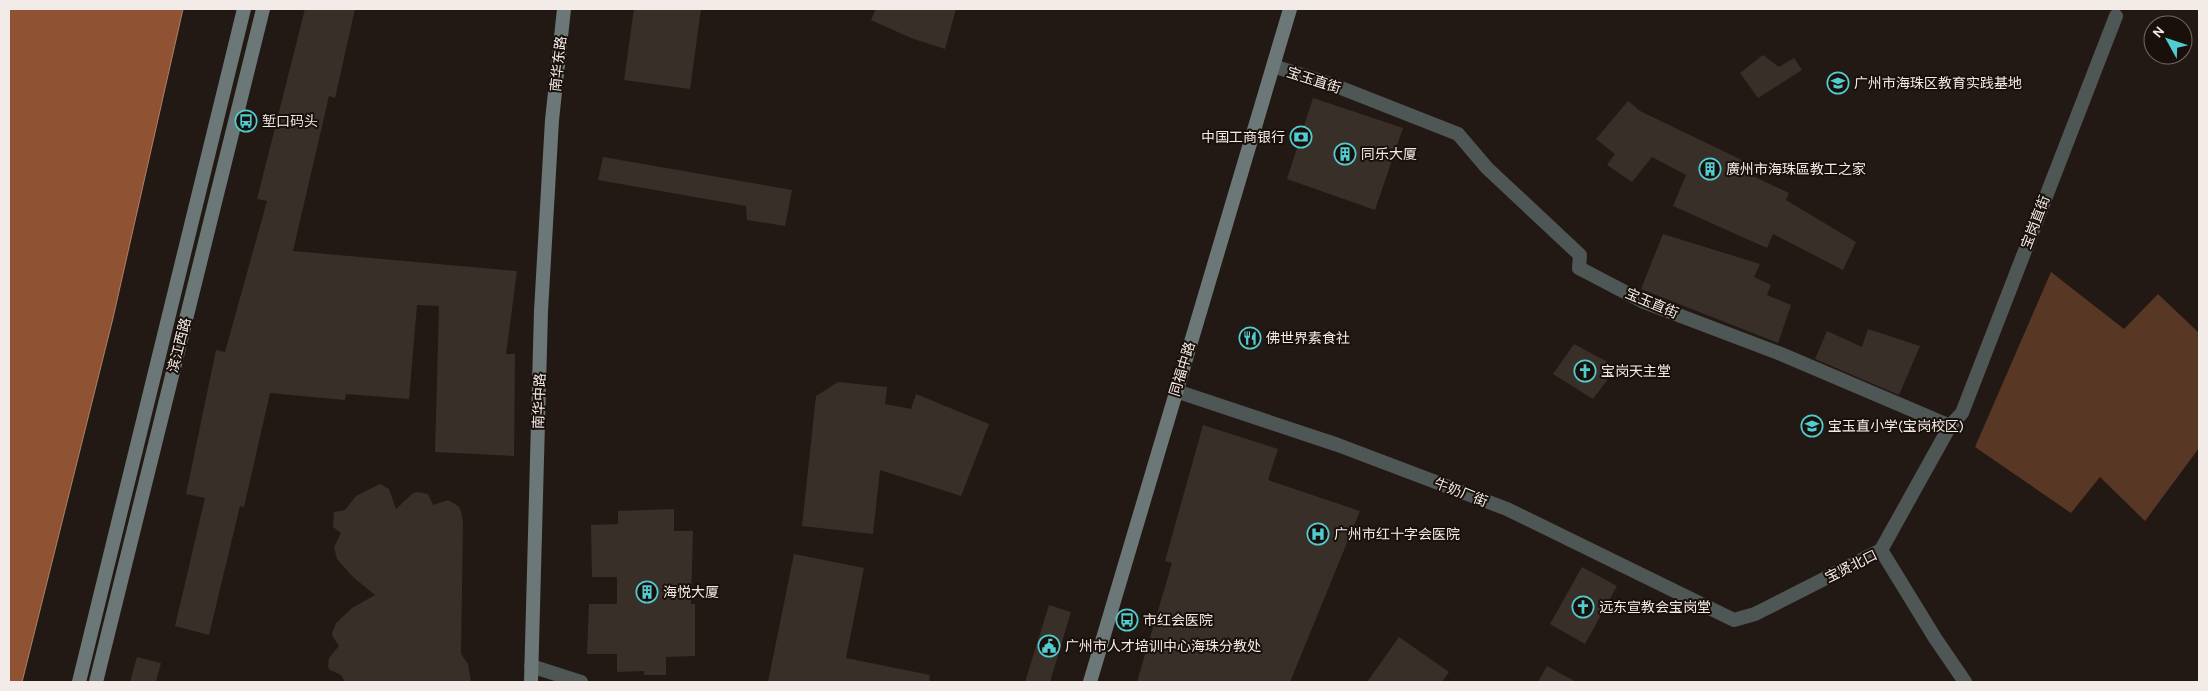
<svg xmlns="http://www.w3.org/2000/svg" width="2208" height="691" viewBox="0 0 2208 691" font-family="Karla,'Noto Sans SC',sans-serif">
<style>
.green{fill:#583725}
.water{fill:#8f5232;stroke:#ad8069}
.building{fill:#392f29}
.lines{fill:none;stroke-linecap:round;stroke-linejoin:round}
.minor{stroke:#4f5656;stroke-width:14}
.tertiary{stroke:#4f5656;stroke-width:14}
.secondary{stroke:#6c7777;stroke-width:14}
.labels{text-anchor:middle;stroke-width:4;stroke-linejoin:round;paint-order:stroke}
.street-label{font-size:14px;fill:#f3ebe8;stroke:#1a100b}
.poi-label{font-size:14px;fill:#f3ebe8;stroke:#1a100b;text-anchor:start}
</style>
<rect width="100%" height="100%" fill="#231914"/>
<!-- green -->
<path class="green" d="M2051 272 2124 329 2158 294 2199 333V448L2145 521 2100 477 2071 513 1975 447Z"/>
<!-- water -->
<path class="water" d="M9 9H183L113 318 22 682H9Z"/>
<!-- building -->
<path class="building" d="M305 9H355L335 98 329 96 293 251 517 271 506 354H515L514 456 435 452 439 306 417 305 409 399 346 394 345 400 270 393 244 507 240 506 209 635 175 626 205 498 186 494 216 350 225 352 267 201 257 199Z
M634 9H701L690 89 624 80Z
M876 9H956L945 49 911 38 871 20Z
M1763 55 1779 67 1794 58 1802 70 1758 98 1740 73Z
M1313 98 1403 128 1375 210 1287 179Z
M1628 101 1640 111 1748 163 1744 172 1789 193 1786 200 1856 242 1843 270 1773 234 1767 248 1673 206 1686 175 1652 157 1632 182 1607 165 1615 154 1596 139Z
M603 157 792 190 785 226 747 220 746 206 598 180Z
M1663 234 1760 264 1754 277 1771 285 1767 295 1791 305 1778 343 1641 289Z
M1868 329 1920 346 1899 395 1815 359 1827 331 1862 347Z
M1574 344 1617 367 1593 399 1553 374Z
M838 382 887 387 885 404 911 409 916 394 989 424 961 496 880 470 873 534 802 526 816 396Z
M1203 425 1278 449 1268 480 1360 511 1290 682H1137L1172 563 1165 561Z
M380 484 389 489 396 509 413 493 418 492 428 494 433 505 448 500 458 506 461 511 463 521 461 654 468 664 471 682H345L341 675 330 670 328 667 329 658 339 646 333 637 332 633 336 623 352 608 375 595 353 577 337 559 334 547 341 533 333 527 334 512 345 510 356 496Z
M674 509V531H693L691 604H695V656L666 657V675H644V671L617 672V654H587L589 604H617V577H592L591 525 618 524V511Z
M794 554 864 568 846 658 930 675 929 682H768Z
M1582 567 1617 586 1585 644 1550 624Z
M1049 605 1071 612 1050 682H1025Z
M1399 637 1449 672 1442 682H1367Z
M137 657 161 663 156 682H130Z
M1547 666 1576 682H1538Z"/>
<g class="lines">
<!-- minor -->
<path class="minor" d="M1273 66 1336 86 1458 134 1487 168 1580 255 1579 268 1644 302 1781 354 1950 426 1881 550
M1176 391 1338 445 1507 509 1734 620 1755 614 1881 550 1935 638 1965 682
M1950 426 1962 413 2116 16"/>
<!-- tertiary -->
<path class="tertiary" d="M531 666 581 682"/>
<!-- secondary -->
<path class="secondary" d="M79 682 244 9
M96 682 263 9
M531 682 541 311 552 120 564 9
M1090 682 1290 9"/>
</g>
<!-- icons -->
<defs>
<g id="school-ring" transform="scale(1.125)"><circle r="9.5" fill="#1a100b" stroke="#51ccd1" stroke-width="1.5"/><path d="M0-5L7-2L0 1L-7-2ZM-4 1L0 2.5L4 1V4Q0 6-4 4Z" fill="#51ccd1"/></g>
<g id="bus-ring" transform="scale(1.125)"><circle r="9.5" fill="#1a100b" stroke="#51ccd1" stroke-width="1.5"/><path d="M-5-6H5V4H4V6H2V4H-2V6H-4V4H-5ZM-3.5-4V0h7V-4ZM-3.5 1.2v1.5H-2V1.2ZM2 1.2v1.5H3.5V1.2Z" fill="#51ccd1"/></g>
<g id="bank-ring" transform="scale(1.125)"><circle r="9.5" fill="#1a100b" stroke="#51ccd1" stroke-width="1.5"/><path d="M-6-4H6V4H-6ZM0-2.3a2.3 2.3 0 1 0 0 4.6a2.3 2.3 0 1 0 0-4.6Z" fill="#51ccd1"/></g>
<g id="building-ring" transform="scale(1.125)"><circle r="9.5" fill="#1a100b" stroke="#51ccd1" stroke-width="1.5"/><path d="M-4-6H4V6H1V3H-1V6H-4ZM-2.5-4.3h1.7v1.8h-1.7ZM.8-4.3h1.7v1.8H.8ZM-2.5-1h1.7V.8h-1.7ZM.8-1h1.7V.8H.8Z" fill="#51ccd1"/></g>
<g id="restaurant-ring" transform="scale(1.125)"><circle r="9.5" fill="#1a100b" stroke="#51ccd1" stroke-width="1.5"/><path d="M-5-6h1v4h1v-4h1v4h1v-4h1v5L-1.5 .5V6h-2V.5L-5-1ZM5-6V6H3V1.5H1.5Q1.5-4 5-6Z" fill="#51ccd1"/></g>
<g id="church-ring" transform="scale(1.125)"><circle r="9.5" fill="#1a100b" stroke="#51ccd1" stroke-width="1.5"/><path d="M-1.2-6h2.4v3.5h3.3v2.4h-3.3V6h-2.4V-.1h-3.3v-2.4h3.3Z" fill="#51ccd1"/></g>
<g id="hospital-ring" transform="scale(1.125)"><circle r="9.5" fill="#1a100b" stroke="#51ccd1" stroke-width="1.5"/><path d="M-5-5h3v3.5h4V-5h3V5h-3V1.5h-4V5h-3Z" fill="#51ccd1"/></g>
<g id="civic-ring" transform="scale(1.125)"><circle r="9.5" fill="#1a100b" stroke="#51ccd1" stroke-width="1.5"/><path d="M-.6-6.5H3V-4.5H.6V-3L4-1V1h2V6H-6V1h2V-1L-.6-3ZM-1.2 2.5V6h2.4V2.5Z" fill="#51ccd1"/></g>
</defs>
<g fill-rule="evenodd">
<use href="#school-ring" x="1838" y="83"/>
<use href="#bus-ring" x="246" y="121"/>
<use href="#bank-ring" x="1301" y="137"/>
<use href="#building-ring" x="1345" y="154"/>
<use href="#building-ring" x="1710" y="169"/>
<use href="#restaurant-ring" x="1250" y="338"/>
<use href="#church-ring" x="1585" y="371"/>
<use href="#school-ring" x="1812" y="426"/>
<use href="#hospital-ring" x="1318" y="534"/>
<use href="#building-ring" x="647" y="592"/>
<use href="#church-ring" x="1583" y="607"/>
<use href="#bus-ring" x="1127" y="620"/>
<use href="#civic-ring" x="1049" y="646"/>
</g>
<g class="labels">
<!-- street labels -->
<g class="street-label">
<text transform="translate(558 64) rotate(-84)" y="5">南华东路</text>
<text transform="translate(1314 80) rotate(18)" y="5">宝玉直街</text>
<text transform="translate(2035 222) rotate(-69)" y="5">宝岗直街</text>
<text transform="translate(1652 303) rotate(23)" y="5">宝玉直街</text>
<text transform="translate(179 345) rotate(-76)" y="5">滨江西路</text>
<text transform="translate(1182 369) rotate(-73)" y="5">同福中路</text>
<text transform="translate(539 401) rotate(-88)" y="5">南华中路</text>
<text transform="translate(1461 492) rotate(21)" y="5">牛奶厂街</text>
<text transform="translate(1851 566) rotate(-26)" y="5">宝贤北口</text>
</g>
<!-- poi labels -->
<g class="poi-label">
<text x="1854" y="88">广州市海珠区教育实践基地</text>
<text x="262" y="126">堑口码头</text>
<text x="1285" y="142" text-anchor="end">中国工商银行</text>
<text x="1361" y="159">同乐大厦</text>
<text x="1726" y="174">廣州市海珠區教工之家</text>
<text x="1266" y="343">佛世界素食社</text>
<text x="1601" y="376">宝岗天主堂</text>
<text x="1828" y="431">宝玉直小学(宝岗校区)</text>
<text x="1334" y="539">广州市红十字会医院</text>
<text x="663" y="597">海悦大厦</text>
<text x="1599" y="612">远东宣教会宝岗堂</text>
<text x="1143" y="625">市红会医院</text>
<text x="1065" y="651">广州市人才培训中心海珠分教处</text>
</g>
</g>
<!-- border -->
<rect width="2208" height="691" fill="none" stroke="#f3ebe8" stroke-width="20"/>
<!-- north arrow -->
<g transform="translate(2168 40) rotate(310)"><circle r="24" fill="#1a100b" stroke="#716863"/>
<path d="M0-4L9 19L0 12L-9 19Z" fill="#51ccd1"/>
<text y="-8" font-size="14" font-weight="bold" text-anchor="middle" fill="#f3ebe8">N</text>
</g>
</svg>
